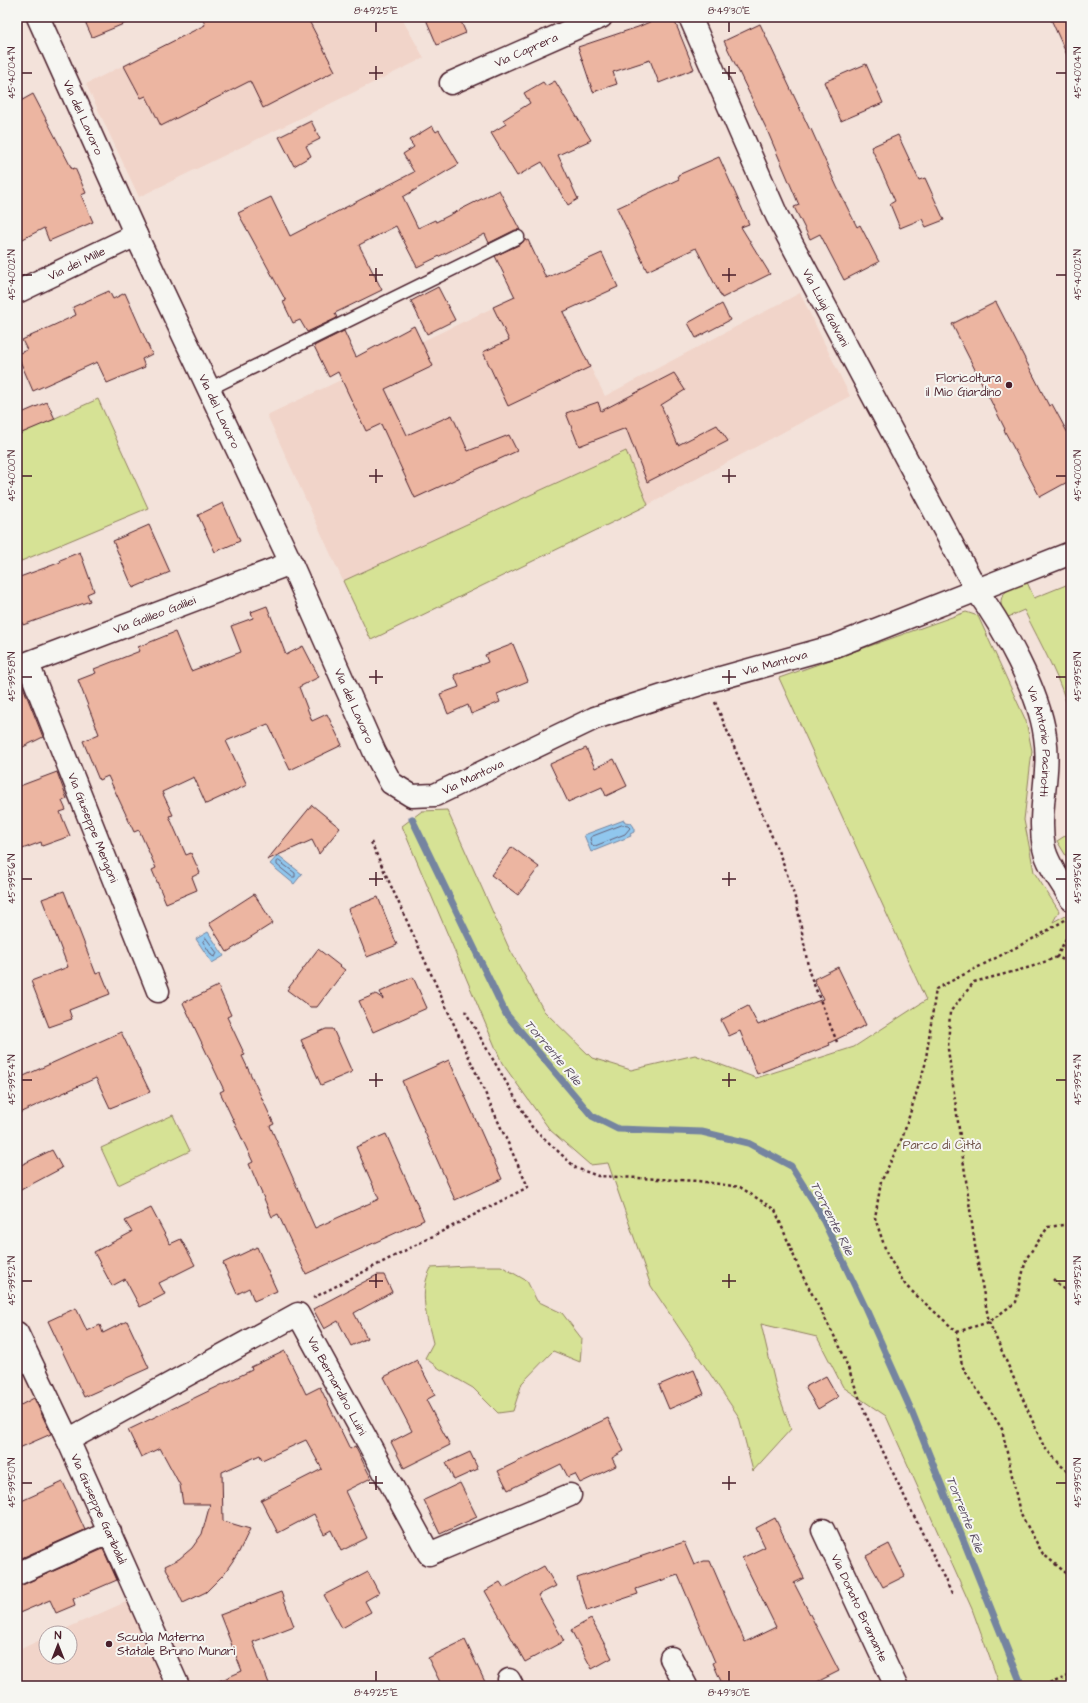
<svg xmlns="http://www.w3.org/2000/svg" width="1088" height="1703" viewBox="0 0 1088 1703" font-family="'Architects Daughter',sans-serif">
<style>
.built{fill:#f1d4c9}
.green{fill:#d6e295;stroke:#908060}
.water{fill:#90c7ee;stroke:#7484a0}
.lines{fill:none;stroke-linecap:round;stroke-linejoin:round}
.shore{stroke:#666279;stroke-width:1}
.stream{stroke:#7484a0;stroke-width:7}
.building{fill:#ecb5a1;stroke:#4a1f2b}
.lane-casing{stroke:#4a1f2b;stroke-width:15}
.street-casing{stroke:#4a1f2b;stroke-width:25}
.secondary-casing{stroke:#4a1f2b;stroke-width:25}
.path{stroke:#4a1f2b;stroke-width:2.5;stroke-dasharray:3 3;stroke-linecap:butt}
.lane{stroke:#f6f6f2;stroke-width:12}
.street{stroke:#f6f6f2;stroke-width:22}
.secondary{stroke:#f6f6f2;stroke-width:22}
.ticks{fill:none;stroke:#4a1f2b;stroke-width:1.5}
.poi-dot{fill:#4a1f2b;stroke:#f6f6f2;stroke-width:1.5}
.labels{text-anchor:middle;stroke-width:4;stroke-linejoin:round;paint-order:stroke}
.street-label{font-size:12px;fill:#4a1f2b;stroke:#f6f6f2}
.poi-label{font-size:12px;fill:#4a1f2b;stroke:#f6f6f2;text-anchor:end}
.park-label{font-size:12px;fill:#6d5046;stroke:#f6f6f2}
.water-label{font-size:13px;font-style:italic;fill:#5f5166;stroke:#f6f6f2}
.neatline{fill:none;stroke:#4a1f2b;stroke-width:1.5}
.ticks-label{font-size:10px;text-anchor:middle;fill:#4a1f2b}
</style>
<rect width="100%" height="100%" fill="#f3e2da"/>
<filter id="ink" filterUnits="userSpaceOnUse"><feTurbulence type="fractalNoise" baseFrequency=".025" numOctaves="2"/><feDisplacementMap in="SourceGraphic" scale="8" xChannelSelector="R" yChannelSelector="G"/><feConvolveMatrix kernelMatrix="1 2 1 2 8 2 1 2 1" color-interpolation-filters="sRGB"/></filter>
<g filter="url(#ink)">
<!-- built -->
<path class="built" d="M220 17H401L424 58 139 197 86 84Z
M547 282 605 396 800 293 850 396 648 505 625 451 343 581 267 415Z
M17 1351 39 1396 17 1407Z
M128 1601 166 1686H17V1651L46 1637V1657H70V1633H56Z"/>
<!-- green -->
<path class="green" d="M98 399 148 508 19 562 17 556V435Z
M626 451 648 505 371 640 343 581Z
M1027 582 1034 598 1071 583V720C1063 682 1041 645 1024 610L1006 618C993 594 1007 589 1027 582Z
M966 612 978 616 1026 721 1032 751 1024 820 1029 845 1034 872 1059 911 1053 922 1071 912V1686H1000L972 1609 886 1416 843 1387 817 1337 761 1324 776 1387 791 1429 753 1471 739 1417 651 1286 608 1163 590 1165 550 1130 502 1063 402 826 422 811 447 810 508 946 544 1011 592 1058 631 1070 695 1055 756 1078 854 1047 926 1000 779 678Z
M1071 832V864L1057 841Z
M173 1115 190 1151 118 1185 101 1148Z
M467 1266H501L527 1281 537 1301 562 1313 582 1339 580 1362 553 1351 522 1383 513 1411 498 1413 473 1388 440 1369 425 1358 433 1343C427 1317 418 1293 431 1268Z"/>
<!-- water -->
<path class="water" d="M624 820 625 822 631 823 634 827V832L630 834 631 836 591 852 584 835Z
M278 855 302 874 294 884 270 864Z
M208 932 224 956 212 963 196 939Z"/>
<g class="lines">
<!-- shore -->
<path class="shore" d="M622 825 628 826 630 828 625 834 595 846 592 845 590 839 591 837Z
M279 861 295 873V877H292L277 865V862Z
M206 938 217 953 215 957 212 956 203 942Z"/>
<!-- stream -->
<path class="stream" d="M412 819 506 1014 592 1116 618 1129 702 1132 748 1143 791 1166 817 1207 865 1307 912 1412 1022 1686"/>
</g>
<!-- building -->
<path class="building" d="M83 17H138V18L92 37Z
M202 17H307L335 71 263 108 250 81 161 126 146 96 141 98 124 66 205 25Z
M425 17H459L466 33 437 45Z
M661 17H673L694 69 659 83 650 60 613 72 617 84 593 92 578 47 638 27Z
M1050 17H1071V64Z
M760 24 810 130 811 129 837 187 857 227 860 225 879 262 844 280 820 234 810 239 794 207 799 205 767 130 724 41Z
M866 64 883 103 841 121 824 82Z
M555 81 591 140 558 155 578 199 568 205 542 162 517 176 491 133 506 124 503 120 530 103 524 93 543 82 546 86Z
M33 94 72 169 75 168 86 193 81 195 93 222 49 241 44 228 17 242V103Z
M311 121 320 139 306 146 311 156 294 166 279 137Z
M432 126 436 132 439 130 459 164 403 197 418 228 435 220 436 222 499 190 520 230H515L489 243 485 234 417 267 396 226 359 245 382 290 335 313 337 318 307 332 300 320 293 323 283 302 286 301 238 213 271 197 290 236 414 172 403 154 414 147 409 140Z
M898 135 919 180 925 178 944 220 926 227 922 219 900 228 890 204 895 201 871 147Z
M719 157 749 224 741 227 770 274 722 298 696 248 647 271 617 208 679 179 678 175Z
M525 239 526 241 528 240 546 278 602 253 618 287 563 312 590 367 508 406 483 352 509 340 493 307 515 297 495 256 521 244Z
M438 287 455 320 427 334 411 301Z
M109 291 113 299 125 293 152 354 142 359 145 367 107 383 97 362 33 391 17 354 27 350 22 340 76 315 73 307Z
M996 302 1049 406 1052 404 1071 439V480L1040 497 1004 430 1005 429 952 324Z
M722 304 730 320 696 338 688 323Z
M414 326 433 366 385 389 407 435 452 415 468 451 509 435 517 451 415 498 381 424 366 431 338 372 329 377 314 346 344 331 356 357Z
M674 373 685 390 661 405 678 445 717 425 728 441 647 482 626 428 579 446 566 413 598 402 601 411Z
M47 402 55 419 17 435V415Z
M223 503 240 541 215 552 198 515Z
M149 525 170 572 133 588 113 541Z
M80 552 94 591 87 594 90 601 23 625 17 610V578L61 562 60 560Z
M267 606 286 655 303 646 319 677 299 687 312 721 327 714 342 745 290 770 268 724 226 741 247 785 206 804 194 777 162 792 173 815 169 816 186 855 191 853 200 873 192 877 197 890 166 903 152 870 156 868 139 830 134 832 108 776 99 780 83 741 99 734 78 680 96 673 94 669 140 651 138 647 175 632 191 671 241 652 231 626 253 618 251 612Z
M513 644 528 681 497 694 500 702 471 714 468 705 448 714 440 694 459 687 454 675 488 662 485 655Z
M17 679H20L43 737 17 750Z
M586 748 595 768 614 759 627 786 606 796 602 787 568 802 550 764Z
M57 772 67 799 62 801 66 810 60 812 70 836 42 846 41 842 17 851V787Z
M312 805 340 828 319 854 312 840 267 860Z
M512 847 539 867 518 895 491 875Z
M64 891 96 974 101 972 110 994 69 1010 72 1019 49 1027 31 981 68 967 42 899Z
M254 894 273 923 227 952 209 923Z
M378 897 397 945 367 957 348 909Z
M318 949 345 970 317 1007H310L287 990Z
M838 967 866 1025 829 1043 830 1045 757 1074 740 1031 729 1036 721 1020 748 1006 758 1025 823 999 814 979Z
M413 977 427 1008 373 1032 359 1001 376 994 383 999 380 992Z
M218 986 231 1015 227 1017 245 1055 242 1056 274 1124 270 1126 315 1228 379 1199 356 1147 386 1134 424 1220 306 1274 278 1214 272 1217 249 1164 253 1162 220 1092 224 1090 183 1003Z
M326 1029H333L352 1072 321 1085 301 1040Z
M121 1032 150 1092 110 1108 96 1078 17 1114V1079Z
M449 1060 502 1179 455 1200 402 1081Z
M52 1150 62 1168 17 1192V1167Z
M151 1208 170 1244 181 1239 195 1265 159 1283 165 1294 140 1307 125 1279 112 1286 94 1252 132 1232 125 1221Z
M257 1247 277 1291 254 1301 249 1288 237 1294 223 1263Z
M377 1275H384L392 1292 354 1313 367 1338 351 1346 338 1321 324 1329 313 1309Z
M76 1308 87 1331 100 1325 103 1333 127 1321 149 1368 84 1397 48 1321Z
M285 1351 306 1394 320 1387 350 1449 355 1446 371 1478 345 1491 367 1538 341 1551 331 1530 324 1534 314 1514 278 1533 261 1500 322 1469 306 1440 262 1460 260 1455 222 1472 223 1521 250 1529 239 1552 223 1575 206 1592 183 1603 165 1566 179 1559 192 1548 202 1534 210 1504H183L180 1485 160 1448 141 1457 128 1430 252 1370 251 1367Z
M417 1360 435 1395 426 1400 450 1445 404 1468 391 1442 412 1431 384 1377Z
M694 1370 704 1394 669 1409 659 1385Z
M826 1376 838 1397 818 1409 805 1387Z
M34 1398 51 1434 17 1449V1407Z
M608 1418 624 1451 612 1458 616 1466 580 1483 575 1474 568 1477 561 1464 508 1490 498 1471Z
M470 1452 478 1469 454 1480 446 1463Z
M63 1482 85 1530 17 1560V1503Z
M460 1483 477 1517 440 1534 424 1500Z
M775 1518 804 1578 794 1583 839 1671 809 1686H723L713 1663 715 1662 678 1575 636 1589 638 1594 587 1611 577 1578 684 1542 694 1565 703 1561H710L745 1642 776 1627 742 1558 765 1547 756 1528Z
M889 1544 905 1576 883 1587 866 1556Z
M103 1549 117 1580 73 1599 75 1605 56 1613 50 1600 17 1614V1586L22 1585Z
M544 1566 556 1586 538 1595 564 1641 525 1662 485 1591 500 1582 504 1588Z
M368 1572 379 1593 365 1601 371 1612 342 1628 324 1595Z
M281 1592 294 1626 253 1642 270 1686H208L242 1671 220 1615Z
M591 1619 612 1658 592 1669 571 1630Z
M465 1640 485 1682 475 1686H442L428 1658Z"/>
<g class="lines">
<!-- lane casing -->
<g class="lane-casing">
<path id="lane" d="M209 389 518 237"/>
</g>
<!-- street casing -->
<g class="street-casing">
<g id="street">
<path id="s1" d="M38 17 136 235 291 563 375 753 391 783 412 796 435 795 595 718 706 682 835 646 1071 553"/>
<path id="s2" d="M690 17 777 216 977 591C1003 627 1039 691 1045 736 1051 773 1037 811 1044 848 1048 866 1062 883 1071 899"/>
<path id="s3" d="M451 83 601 17"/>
<path id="s4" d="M17 292 136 235"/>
<path id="s5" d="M28 664 158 991"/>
<path id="s6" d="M17 667 291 563"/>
<path id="s7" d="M68 1440 298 1314 429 1554 570 1495"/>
<path id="s8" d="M823 1530 896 1686"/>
<path d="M17 1574 110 1532"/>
<path d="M671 1658 686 1686"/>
<path d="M509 1680 512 1686"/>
</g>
</g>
<!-- secondary casing -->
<g class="secondary-casing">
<g id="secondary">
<path id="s9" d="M17 1333 68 1440 178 1686"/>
</g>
</g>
<!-- path -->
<path class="path" d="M715 702 784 865 797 904 809 972 837 1042
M1065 920 1040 935 936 989 925 1065 903 1136 881 1182 875 1218 887 1254 906 1286 957 1332 962 1366 1002 1429 1020 1513 1043 1554 1071 1577
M1071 928 1057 957 1071 963
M1057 957 1031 967 974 982 950 1012 948 1049 976 1253 989 1322 1044 1447 1071 1476
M465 1011 532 1127 576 1168 598 1176 698 1181 740 1187 775 1210 800 1271 841 1349 865 1413 896 1479 953 1596
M1053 1279 1071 1296
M313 1298 528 1187 371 842
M957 1332 989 1322 1016 1302 1026 1259 1048 1227 1071 1224
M1044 1686 1071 1675"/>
<!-- lane -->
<use href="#lane" class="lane"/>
<!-- street -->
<use href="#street" class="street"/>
<!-- secondary -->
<use href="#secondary" class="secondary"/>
</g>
</g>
<!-- ticks -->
<path class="ticks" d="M376 22V32M729 22V32M376 66V80M729 66V80M22 73H32M369 73H383M722 73H736M1056 73H1066M376 268V282M729 268V282M22 275H32M369 275H383M722 275H736M1056 275H1066M376 469V483M729 469V483M22 476H32M369 476H383M722 476H736M1056 476H1066M376 670V684M729 670V684M22 677H32M369 677H383M722 677H736M1056 677H1066M376 872V886M729 872V886M22 879H32M369 879H383M722 879H736M1056 879H1066M376 1073V1087M729 1073V1087M22 1080H32M369 1080H383M722 1080H736M1056 1080H1066M376 1274V1288M729 1274V1288M22 1281H32M369 1281H383M722 1281H736M1056 1281H1066M376 1476V1490M729 1476V1490M22 1483H32M369 1483H383M722 1483H736M1056 1483H1066M376 1671V1681M729 1671V1681"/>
<!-- markers -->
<g class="poi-dot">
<circle cx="1009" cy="385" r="4"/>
<circle cx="109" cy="1644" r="4"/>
</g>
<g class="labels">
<!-- street labels -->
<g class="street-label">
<text dy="4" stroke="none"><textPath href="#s3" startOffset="82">Via Caprera</textPath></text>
<text dy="4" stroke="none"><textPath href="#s1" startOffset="110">Via del Lavoro</textPath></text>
<text dy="4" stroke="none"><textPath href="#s4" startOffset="66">Via dei Mille</textPath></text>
<text dy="4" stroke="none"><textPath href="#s2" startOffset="321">Via Luigi Galvani</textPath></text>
<text dy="4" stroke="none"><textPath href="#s1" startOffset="434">Via del Lavoro</textPath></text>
<text dy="4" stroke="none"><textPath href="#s6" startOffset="147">Via Galileo Galilei</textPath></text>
<text dy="4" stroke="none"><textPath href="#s1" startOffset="1257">Via Mantova</textPath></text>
<text dy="4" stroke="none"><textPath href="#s1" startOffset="758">Via del Lavoro</textPath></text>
<text dy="4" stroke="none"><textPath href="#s2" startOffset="808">Via Antonio Pacinotti</textPath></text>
<text dy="4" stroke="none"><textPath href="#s1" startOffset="933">Via Mantova</textPath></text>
<text dy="4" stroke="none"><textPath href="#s5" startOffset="176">Via Giuseppe Mengoni</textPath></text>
<text dy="4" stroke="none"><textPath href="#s7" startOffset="344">Via Bernardino Luini</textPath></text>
<text dy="4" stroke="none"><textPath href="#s9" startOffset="194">Via Giuseppe Garibaldi</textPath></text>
<text dy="4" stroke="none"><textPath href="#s8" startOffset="86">Via Donato Bramante</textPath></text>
</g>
<!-- poi labels -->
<g class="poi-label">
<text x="1001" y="382">Floricoltura<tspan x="1001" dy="14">il Mio Giardino</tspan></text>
<text x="117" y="1641" text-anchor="start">Scuola Materna<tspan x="117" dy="14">Statale Bruno Munari</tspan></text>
</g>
<!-- park labels -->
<g class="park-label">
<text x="942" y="1149">Parco di Città</text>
</g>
<!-- water labels -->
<g class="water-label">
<text transform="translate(554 1052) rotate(50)" y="5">Torrente Rile</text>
<text transform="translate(833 1218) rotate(63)" y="5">Torrente Rile</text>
<text transform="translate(966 1514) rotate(68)" y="5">Torrente Rile</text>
</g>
</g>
<!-- margin -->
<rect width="1088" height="1703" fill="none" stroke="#f6f6f2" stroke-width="44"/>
<!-- north arrow -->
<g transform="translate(58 1645)"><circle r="19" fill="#f6f6f2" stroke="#b1a0a2"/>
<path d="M0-3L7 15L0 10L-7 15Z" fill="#4a1f2b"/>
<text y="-6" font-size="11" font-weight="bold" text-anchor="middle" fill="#4a1f2b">N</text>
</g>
<rect x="22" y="22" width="1044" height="1659" class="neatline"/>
<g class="ticks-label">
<text x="376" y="14">8°49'25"E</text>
<text x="729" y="14">8°49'30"E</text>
<text transform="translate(11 73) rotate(-90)" y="4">45°40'04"N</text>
<text transform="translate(1077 73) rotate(-90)" y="4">45°40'04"N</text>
<text transform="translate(11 275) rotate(-90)" y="4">45°40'02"N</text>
<text transform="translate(1077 275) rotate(-90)" y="4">45°40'02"N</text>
<text transform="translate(11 476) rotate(-90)" y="4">45°40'00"N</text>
<text transform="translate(1077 476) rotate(-90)" y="4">45°40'00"N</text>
<text transform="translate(11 677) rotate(-90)" y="4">45°39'58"N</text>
<text transform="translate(1077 677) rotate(-90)" y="4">45°39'58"N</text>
<text transform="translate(11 879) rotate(-90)" y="4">45°39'56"N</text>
<text transform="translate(1077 879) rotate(-90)" y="4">45°39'56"N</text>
<text transform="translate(11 1080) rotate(-90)" y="4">45°39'54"N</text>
<text transform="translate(1077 1080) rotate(-90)" y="4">45°39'54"N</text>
<text transform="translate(11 1281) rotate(-90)" y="4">45°39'52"N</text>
<text transform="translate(1077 1281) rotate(-90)" y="4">45°39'52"N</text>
<text transform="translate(11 1483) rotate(-90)" y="4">45°39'50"N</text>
<text transform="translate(1077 1483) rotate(-90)" y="4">45°39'50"N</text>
<text x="376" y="1696">8°49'25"E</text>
<text x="729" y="1696">8°49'30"E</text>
</g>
</svg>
